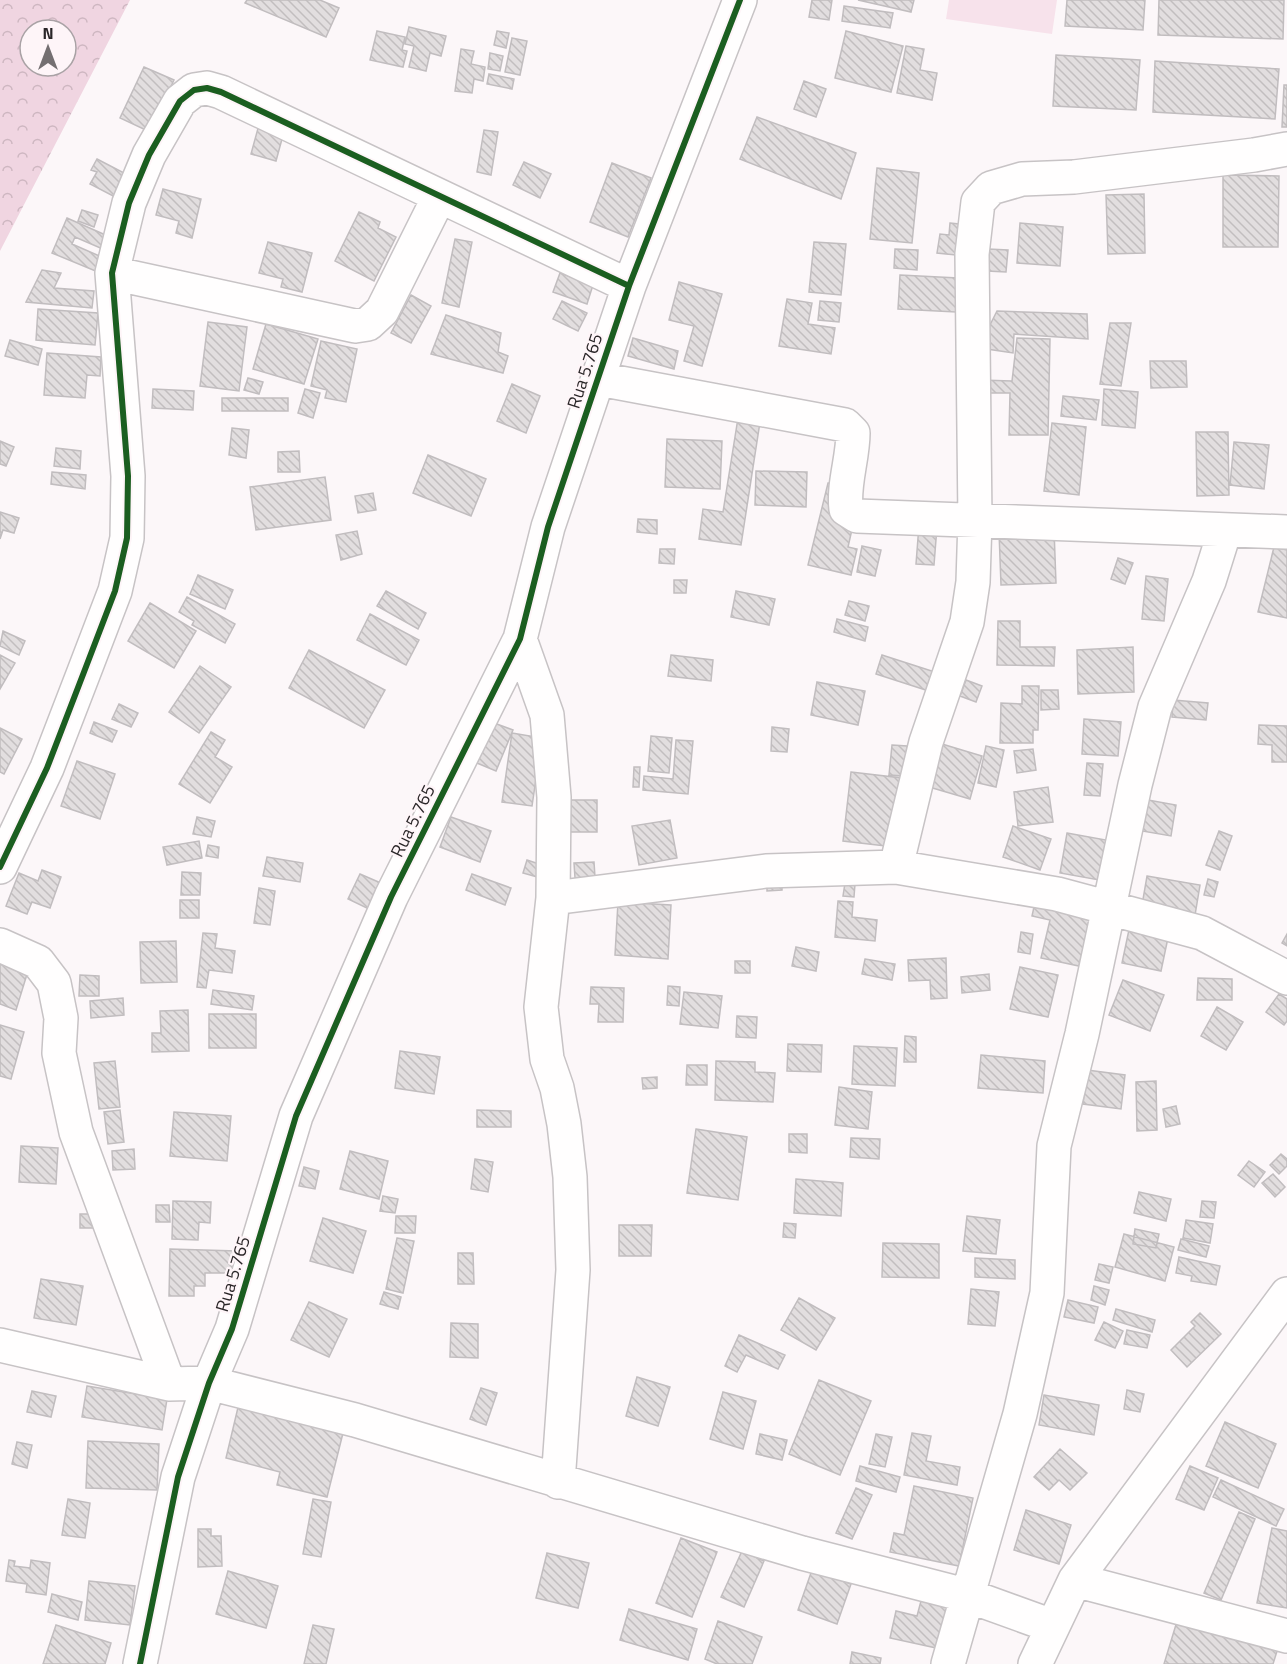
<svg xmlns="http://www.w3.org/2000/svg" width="1287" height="1664" viewBox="0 0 1287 1664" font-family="'Titillium Web',sans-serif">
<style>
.forest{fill:url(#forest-crowns);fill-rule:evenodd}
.pitch{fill:#f7e2eb}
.building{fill:url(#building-back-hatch);stroke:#c1bdbf;stroke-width:1.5}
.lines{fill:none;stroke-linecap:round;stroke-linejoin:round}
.minor-casing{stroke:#c7c3c5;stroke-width:36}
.minor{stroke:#fffefe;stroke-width:33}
.cycleway-casing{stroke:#fef5f8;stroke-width:10}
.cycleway{stroke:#1b5e20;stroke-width:6}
.labels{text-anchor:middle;stroke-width:4.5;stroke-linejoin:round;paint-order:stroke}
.street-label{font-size:18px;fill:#2a2628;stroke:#fef5f8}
</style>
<defs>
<pattern id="forest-crowns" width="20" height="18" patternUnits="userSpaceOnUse" patternTransform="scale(1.5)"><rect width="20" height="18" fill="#f0d5e1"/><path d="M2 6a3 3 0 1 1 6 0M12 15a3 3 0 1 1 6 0" fill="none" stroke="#ceb7c1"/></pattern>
<pattern id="building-back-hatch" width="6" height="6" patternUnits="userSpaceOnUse" patternTransform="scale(1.5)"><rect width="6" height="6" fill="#e2dedf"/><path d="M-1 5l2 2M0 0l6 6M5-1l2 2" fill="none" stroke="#c2bebf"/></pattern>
</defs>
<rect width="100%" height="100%" fill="#fcf7f9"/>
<!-- forest -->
<path class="forest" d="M0 0H130L0 251ZM30 30H66V66H30Z"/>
<!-- pitch -->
<path class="pitch" d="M949 0H1057L1052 34 946 19Z"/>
<!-- building -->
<path class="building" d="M247 0H320L339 8 326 37 245 3Z
M812 0H832L829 20 809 17Z
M858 0H914L911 12Z
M1067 0H1145L1143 30 1065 26Z
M1159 0H1284L1283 39 1158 35Z
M844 6 893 13 890 28 842 21Z
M409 27 446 36 441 56 430 53 426 71 409 67 414 46 405 44Z
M377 31 405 37 402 50 407 51 403 67 370 60Z
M497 31 509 33 506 48 494 45Z
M846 31 903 46 891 92 835 78Z
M512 38 527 41 520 75 505 72Z
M906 46 924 49 920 70 937 73 932 100 897 93Z
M461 49 474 51 471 64 485 67 483 81 474 79 472 93 455 91Z
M490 53 503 56 500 71 488 69Z
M1056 55 1140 60 1136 110 1053 106Z
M1155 61 1279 69 1275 119 1153 112Z
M144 67 174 80 150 132 120 118Z
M489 74 514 79 512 89 487 84Z
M804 81 826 89 816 117 794 109Z
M1284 85H1287V127H1282Z
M757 117 856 153 841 199 740 159Z
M260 121 285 128 276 161 251 154Z
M484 130 498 132 491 175 477 172Z
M97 159 128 175 117 198 90 184 97 172 91 170Z
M524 162 551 174 540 198 513 185Z
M612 163 651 178 628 237 590 222Z
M877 168 919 173 912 243 870 239Z
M1223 175 1279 176 1278 247H1223Z
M163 189 201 199 192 238 176 233 179 221 156 215Z
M1144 194 1145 253 1108 254 1106 195Z
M82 210 98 215 94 227 78 221Z
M359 212 380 222 378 228 396 237 374 281 335 261Z
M67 218 110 237 105 250 75 237 72 244 104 258 98 272 52 253Z
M950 223 968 225 965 256 937 253 940 234 949 235Z
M1020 223 1063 227 1060 266 1017 263Z
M455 239 472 242 459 307 442 303Z
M268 242 312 253 302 292 281 287 283 279 259 273Z
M814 242 846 244 841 295 809 292Z
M895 249 918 250 917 270 894 268Z
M988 249 1008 250 1006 272 987 271Z
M42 270 61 273 54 288 94 291 92 308 26 302Z
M560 273 593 285 587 304 553 292Z
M900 275 958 278 956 312 898 309Z
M679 282 722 294 702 366 684 361 694 326 669 320Z
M411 295 431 306 411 343 391 333Z
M787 299 812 303 808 324 835 328 831 354 779 346Z
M562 301 587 313 578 331 553 319Z
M820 301 841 303 839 322 818 320Z
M38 309 98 313 95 345 36 340Z
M997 311 1087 314 1088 339 1014 334 1013 353 987 349 989 327Z
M446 315 501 333 498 352 508 356 503 373 431 354Z
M208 322 247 327 239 391 200 386Z
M1110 323H1131L1121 386 1100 384Z
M266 324 318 339 304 384 253 369Z
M633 338 678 351 674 369 628 356Z
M1017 338 1050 339 1048 435H1009L1010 393H981V380L1012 381Z
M10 340 42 349 38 365 5 356Z
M321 341 357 349 346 402 325 398 327 390 311 386Z
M47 353 101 357 100 376 87 375 85 398 44 395Z
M1150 361H1186L1187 387 1151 388Z
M248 378 263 382 259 394 244 390Z
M512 384 540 396 526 433 497 421Z
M153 389 194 391 193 410 152 408Z
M305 389 320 393 313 418 298 413Z
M1104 389 1138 392 1135 428 1102 425Z
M1063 396 1099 400 1096 420 1061 416Z
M222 398H288V411H222Z
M738 418 760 422 741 545 699 539 703 509 723 512Z
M1052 423 1086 427 1079 495 1044 491Z
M232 428 249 430 246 458 229 455Z
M1196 432H1228L1229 495 1197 496Z
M667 439 722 441 720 489 665 487Z
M0 441 14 447 6 466 0 464Z
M1234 442 1269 445 1264 489 1230 485Z
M56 448 81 451 80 469 54 466Z
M299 451 300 472H278V452Z
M428 455 486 479 471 516 413 493Z
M756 471 807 472 806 507 755 505Z
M52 472 86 475 85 489 51 484Z
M325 477 331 520 256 530 250 487Z
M828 483 840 485 855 516 848 547 857 549 851 575 808 565Z
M373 493 376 510 358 513 355 496Z
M0 512 19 518 14 533 3 530 0 539Z
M638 519 657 520V534L637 532Z
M919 525 937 527 934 565 916 564Z
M1054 529 1056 583 1001 585 999 532Z
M357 531 362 554 341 560 336 535Z
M862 546 881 550 875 576 857 572Z
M1274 547 1287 550V618L1258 612Z
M660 549H675L674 564 659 563Z
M1118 558 1133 563 1125 584 1111 579Z
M198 575 233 590 225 609 190 594Z
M1146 576 1168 579 1164 621 1142 619Z
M674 580H687L686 593H674Z
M386 591 426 613 418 629 377 606Z
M736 591 775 599 769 625 731 617Z
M187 597 235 624 225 643 192 625 194 621 179 612Z
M849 601 869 606 865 621 845 615Z
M150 603 196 631 174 668 128 641Z
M370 614 419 640 406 665 357 640Z
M837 619 868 627 865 641 834 632Z
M998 621H1020V647H1055L1054 666 997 665Z
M3 631 25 641 19 655 0 646Z
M1133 647 1134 692 1078 694 1077 650Z
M309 650 385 690 364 728 289 688Z
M0 655 15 663 0 689Z
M671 655 713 660 711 681 668 676Z
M882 655 941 674 935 693 876 674Z
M200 666 231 687 199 733 169 712Z
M966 680 982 686 976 702 960 696Z
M817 682 865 691 858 725 811 715Z
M1022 686H1039L1038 730H1033V743H1000L1001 703 1022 704Z
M1041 690H1058L1059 709 1041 710Z
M1173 700 1208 703 1206 720 1172 717Z
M119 704 138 713 131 727 112 719Z
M1084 719 1121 722 1118 756 1082 754Z
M94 722 117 731 112 742 90 733Z
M494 723 513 730 496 771 477 763Z
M1259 725 1287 726V762H1272V745L1258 744Z
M772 727 789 729 787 752 771 751Z
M0 728 22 739 4 774 0 772Z
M211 732 225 740 215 757 232 767 210 803 179 784Z
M512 733 542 738 532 806 502 802Z
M651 736 672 738 669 773 648 771Z
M676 740 693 741 688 794 643 790 644 776 673 779Z
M942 744 982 756 970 799 929 787Z
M892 745 907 746 904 776 889 775Z
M986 746 1004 750 996 787 978 783Z
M1033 749 1036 770 1017 773 1014 751Z
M77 761 115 774 100 819 61 806Z
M1087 763 1103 764 1100 796 1084 795Z
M634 767H640L639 787H633Z
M851 772 902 778 894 847 843 841Z
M1048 787 1053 822 1018 826 1014 792Z
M568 800H597V832H568Z
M1148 800 1176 805 1171 836 1142 831Z
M197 817 215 821 211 837 193 834Z
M451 817 491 831 480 862 440 847Z
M670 820 677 858 639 865 632 826Z
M1013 826 1051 839 1040 870 1003 857Z
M1219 831 1232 836 1220 870 1206 865Z
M1067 833 1106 840 1099 880 1060 873Z
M199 841 202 858 167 865 163 847Z
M208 845 219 847 218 858 206 856Z
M267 857 303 863 300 882 263 876Z
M527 860 545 866 541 878 523 873Z
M594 862 595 877 575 878 574 863Z
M42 870 61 877 50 908 32 902 27 914 6 906 19 873 38 881Z
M182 872 201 873 200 895H181Z
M767 873H782V890L767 891Z
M360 874 383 884 371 910 348 899Z
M472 874 511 888 505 905 466 890Z
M1147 876 1200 885 1194 921 1141 911Z
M1208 879 1218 882 1214 897 1204 895Z
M845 883 855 884 854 897 843 896Z
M259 888 275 891 270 925 254 923Z
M1036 898 1092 911 1079 966 1041 958 1050 920 1032 916Z
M180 900H199V918H180Z
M838 901 853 902 852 917 877 920 875 941 835 937Z
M618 902 671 905 668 959 615 955Z
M1130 925 1169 933 1161 971 1122 963Z
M1021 932 1033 934 1030 954 1018 952Z
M203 933 217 934 215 948 235 951 232 973 209 970 206 988 197 987Z
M1287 934V946L1282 943Z
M176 941 177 982 141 983 140 942Z
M796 947 819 952 816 971 792 966Z
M946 958 947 998 931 999 930 980 909 981 908 960Z
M865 959 895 964 892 980 862 974Z
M735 961H750V973H735Z
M0 962 28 971 16 1010 0 1004Z
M1020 967 1058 975 1048 1017 1010 1009Z
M989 974 990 990 962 993 961 977Z
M80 975 99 976V996H79Z
M1198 978 1232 979V1000H1197Z
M1123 980 1164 995 1150 1031 1109 1015Z
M668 986 680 987 679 1006 667 1005Z
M591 987 624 988 623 1022H598L599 1004H590Z
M213 990 254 996 252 1010 211 1004Z
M684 992 722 996 718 1028 680 1024Z
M1279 994 1287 999V1021L1284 1025 1266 1012Z
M123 998 124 1015 91 1018 90 1001Z
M1217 1007 1243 1022 1226 1050 1201 1036Z
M188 1010 189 1051 152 1052V1033H161L160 1011Z
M209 1014H256V1048H209Z
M737 1016 757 1017 756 1038 736 1037Z
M0 1025 24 1032 11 1079 0 1076Z
M905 1036 916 1037V1062H904Z
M788 1044 822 1045 821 1072 787 1071Z
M854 1046 897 1048 895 1086 852 1084Z
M400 1051 440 1057 434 1094 395 1088Z
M981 1055 1045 1061 1043 1093 978 1088Z
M115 1061 120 1107 99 1109 94 1063Z
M716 1061 755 1062V1072L775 1073 773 1102 715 1100Z
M687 1065H707V1085H686Z
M1087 1070 1125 1075 1121 1109 1083 1104Z
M657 1077V1088L643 1089 642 1078Z
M1156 1081 1157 1130 1137 1131 1136 1082Z
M839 1087 872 1092 868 1129 835 1125Z
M1176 1106 1180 1124 1166 1127 1163 1109Z
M120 1110 124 1142 108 1144 104 1112Z
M477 1110 511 1111V1127H477Z
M174 1112 231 1116 227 1161 170 1156Z
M696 1129 747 1137 738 1200 687 1193Z
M789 1134H807V1153L789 1152Z
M851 1138 880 1139 879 1159 850 1157Z
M21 1146 58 1148 56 1184 19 1182Z
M134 1149 135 1169 113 1170 112 1151Z
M350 1151 388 1161 379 1199 340 1189Z
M1281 1154 1287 1159V1166L1279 1174 1270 1165Z
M475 1159 493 1162 488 1192 471 1189Z
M1249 1161 1265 1172 1254 1187 1238 1175Z
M304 1167 319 1171 315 1189 299 1186Z
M1273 1174 1285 1187 1275 1197 1262 1183Z
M796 1179 843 1183 841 1216 794 1213Z
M1139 1192 1171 1199 1166 1221 1134 1213Z
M383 1196 398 1199 395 1213 380 1211Z
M173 1201 211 1202 210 1223 199 1222 198 1240 172 1239Z
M1202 1201 1216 1202 1214 1218 1200 1217Z
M156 1205H169L170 1222H156Z
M80 1214H102L101 1228H80Z
M396 1216H416L415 1233H395Z
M967 1216 1000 1220 996 1254 963 1251Z
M323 1218 366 1231 353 1273 310 1261Z
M1186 1220 1213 1224 1210 1243 1183 1238Z
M784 1223 796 1224 795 1238 783 1237Z
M619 1225H652L651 1256H619Z
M1135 1229 1159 1234 1156 1248 1133 1244Z
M1124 1234 1174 1247 1165 1281 1115 1267Z
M397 1238 414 1241 403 1293 386 1289Z
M1181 1239 1209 1246 1206 1257 1178 1250Z
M883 1243 939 1244V1278L882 1277Z
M170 1249 237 1251V1273H205V1286H194V1296H169Z
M458 1253H473L474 1284H458Z
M1179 1257 1220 1266 1216 1285 1191 1281 1192 1276 1176 1273Z
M975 1258 1015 1260V1279L975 1277Z
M1099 1264 1113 1267 1109 1283 1095 1280Z
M41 1279 83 1286 76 1325 34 1318Z
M1094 1286 1109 1290 1105 1305 1091 1300Z
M971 1289 999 1292 995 1326 968 1324Z
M384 1292 401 1297 398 1309 380 1304Z
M799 1298 835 1318 816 1350 781 1330Z
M1068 1300 1098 1307 1094 1323 1064 1317Z
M309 1302 347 1319 329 1357 291 1340Z
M1116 1309 1155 1320 1152 1332 1113 1320Z
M1200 1313 1221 1334 1187 1367 1171 1350 1195 1326 1191 1322Z
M1104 1322 1123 1331 1115 1348 1095 1340Z
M451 1323 478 1324V1358L450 1357Z
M1127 1330 1150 1335 1147 1348 1124 1344Z
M739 1335 785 1355 778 1369 746 1355 737 1372 725 1366Z
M637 1377 670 1387 658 1426 626 1416Z
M819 1380 871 1401 840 1475 789 1454Z
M87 1386 167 1399 162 1430 82 1417Z
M481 1388 497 1393 486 1425 470 1419Z
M1127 1390 1144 1394 1140 1412 1124 1409Z
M32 1391 56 1396 51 1417 27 1412Z
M723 1392 756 1401 743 1449 710 1439Z
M1044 1395 1099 1405 1094 1435 1039 1425Z
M240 1399 345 1425 327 1497 277 1485 280 1472 226 1458Z
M1225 1422 1276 1444 1258 1488 1206 1466Z
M912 1433 931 1436 926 1461 960 1467 957 1485 904 1475Z
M760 1434 787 1440 782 1460 756 1454Z
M876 1434 892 1437 885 1467 869 1464Z
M88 1441 159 1444 157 1490 86 1488Z
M17 1442 32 1445 27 1468 12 1464Z
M1060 1449 1087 1473 1070 1490 1059 1480 1049 1490 1034 1477Z
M860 1466 900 1477 896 1492 856 1481Z
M1190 1466 1218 1478 1204 1510 1176 1499Z
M1221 1480 1284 1509 1276 1526 1213 1497Z
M914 1486 973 1498 959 1566 890 1552 894 1533 904 1535Z
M856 1488 872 1495 852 1539 836 1533Z
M68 1499 90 1503 85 1538 62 1535Z
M313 1499 331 1502 321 1557 303 1554Z
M1026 1510 1071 1525 1059 1564 1014 1550Z
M1239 1512 1255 1519 1221 1600 1204 1593Z
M1272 1528 1287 1531V1608L1257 1603Z
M198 1529H211V1536H221L222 1566 198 1567Z
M681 1538 717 1552 692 1617 656 1603Z
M742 1551 764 1561 744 1607 721 1597Z
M547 1553 589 1563 578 1608 536 1598Z
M9 1560 15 1561 14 1566 30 1568 31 1560 50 1563 46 1595 26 1592 27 1584 6 1581Z
M812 1570 851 1584 837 1624 798 1610Z
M228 1571 278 1586 266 1628 216 1614Z
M89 1581 135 1586 130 1625 85 1620Z
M52 1594 82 1602 78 1620 48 1612Z
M921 1601 950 1607 941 1649 890 1638 896 1611 917 1616Z
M629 1609 697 1629 688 1660 620 1640Z
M1178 1618 1278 1648 1273 1664H1164Z
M718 1621 762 1637 752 1664H717L705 1659Z
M56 1625 111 1643 105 1664H43Z
M313 1625 334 1629 326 1664H304Z
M852 1652 881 1658 880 1664H850Z"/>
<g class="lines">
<!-- minor casing -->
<g class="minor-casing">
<path id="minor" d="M112 273 355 326 368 324 382 311 439 197
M599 379 845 425 853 433C853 458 843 484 846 509L857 516 1287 532
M520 639 547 715 554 797 553 898 541 1007 547 1059 557 1088 564 1124 570 1177 573 1270 558 1482
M0 867 47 768 84 672 115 591 127 538 128 476 112 273 129 203 149 155 180 101 194 90 207 88 221 92 629 286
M896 867 926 742 967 622 973 582 975 520 972 254 978 202 991 188 1022 179 1074 177 1254 155 1287 149
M553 898 766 871 896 867 1057 894 1202 933 1287 978
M0 945 38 962 54 983 61 1018 59 1053 76 1132 169 1384
M0 1345 169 1384 209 1383 355 1420 802 1553 969 1596 1052 1626
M1075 1580 1287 1636
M140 1664 178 1477 209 1383 232 1329 296 1116 391 897 520 639 548 527 629 286 740 0
M948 1664 1020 1414 1047 1293 1054 1146 1082 1034 1135 785 1155 707 1209 581 1225 530
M1035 1664 1075 1580 1287 1294"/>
</g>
<!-- minor -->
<use href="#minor" class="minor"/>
<!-- cycleway casing -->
<g class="cycleway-casing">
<path id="cycleway" d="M0 867 47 768 84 672 115 591 127 538 128 476 112 273 129 203 149 155 180 101 194 90 207 88 221 92 629 286
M140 1664 178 1477 209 1383 232 1329 296 1116 391 897 520 639 548 527 629 286 740 0"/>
</g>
<!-- cycleway -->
<use href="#cycleway" class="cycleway"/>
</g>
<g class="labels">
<!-- street labels -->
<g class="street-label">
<text transform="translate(585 371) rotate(-72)" y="6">Rua 5.765</text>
<text transform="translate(413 821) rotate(-64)" y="6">Rua 5.765</text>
<text transform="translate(233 1274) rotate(-73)" y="6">Rua 5.765</text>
</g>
</g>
<!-- north arrow -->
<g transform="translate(48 48)"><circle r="28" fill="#fef5f8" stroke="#a9a2a5" stroke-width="1.5"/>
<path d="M0-4.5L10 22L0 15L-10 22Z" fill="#746f71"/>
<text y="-9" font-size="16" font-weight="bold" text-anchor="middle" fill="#2a2628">N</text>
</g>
</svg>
